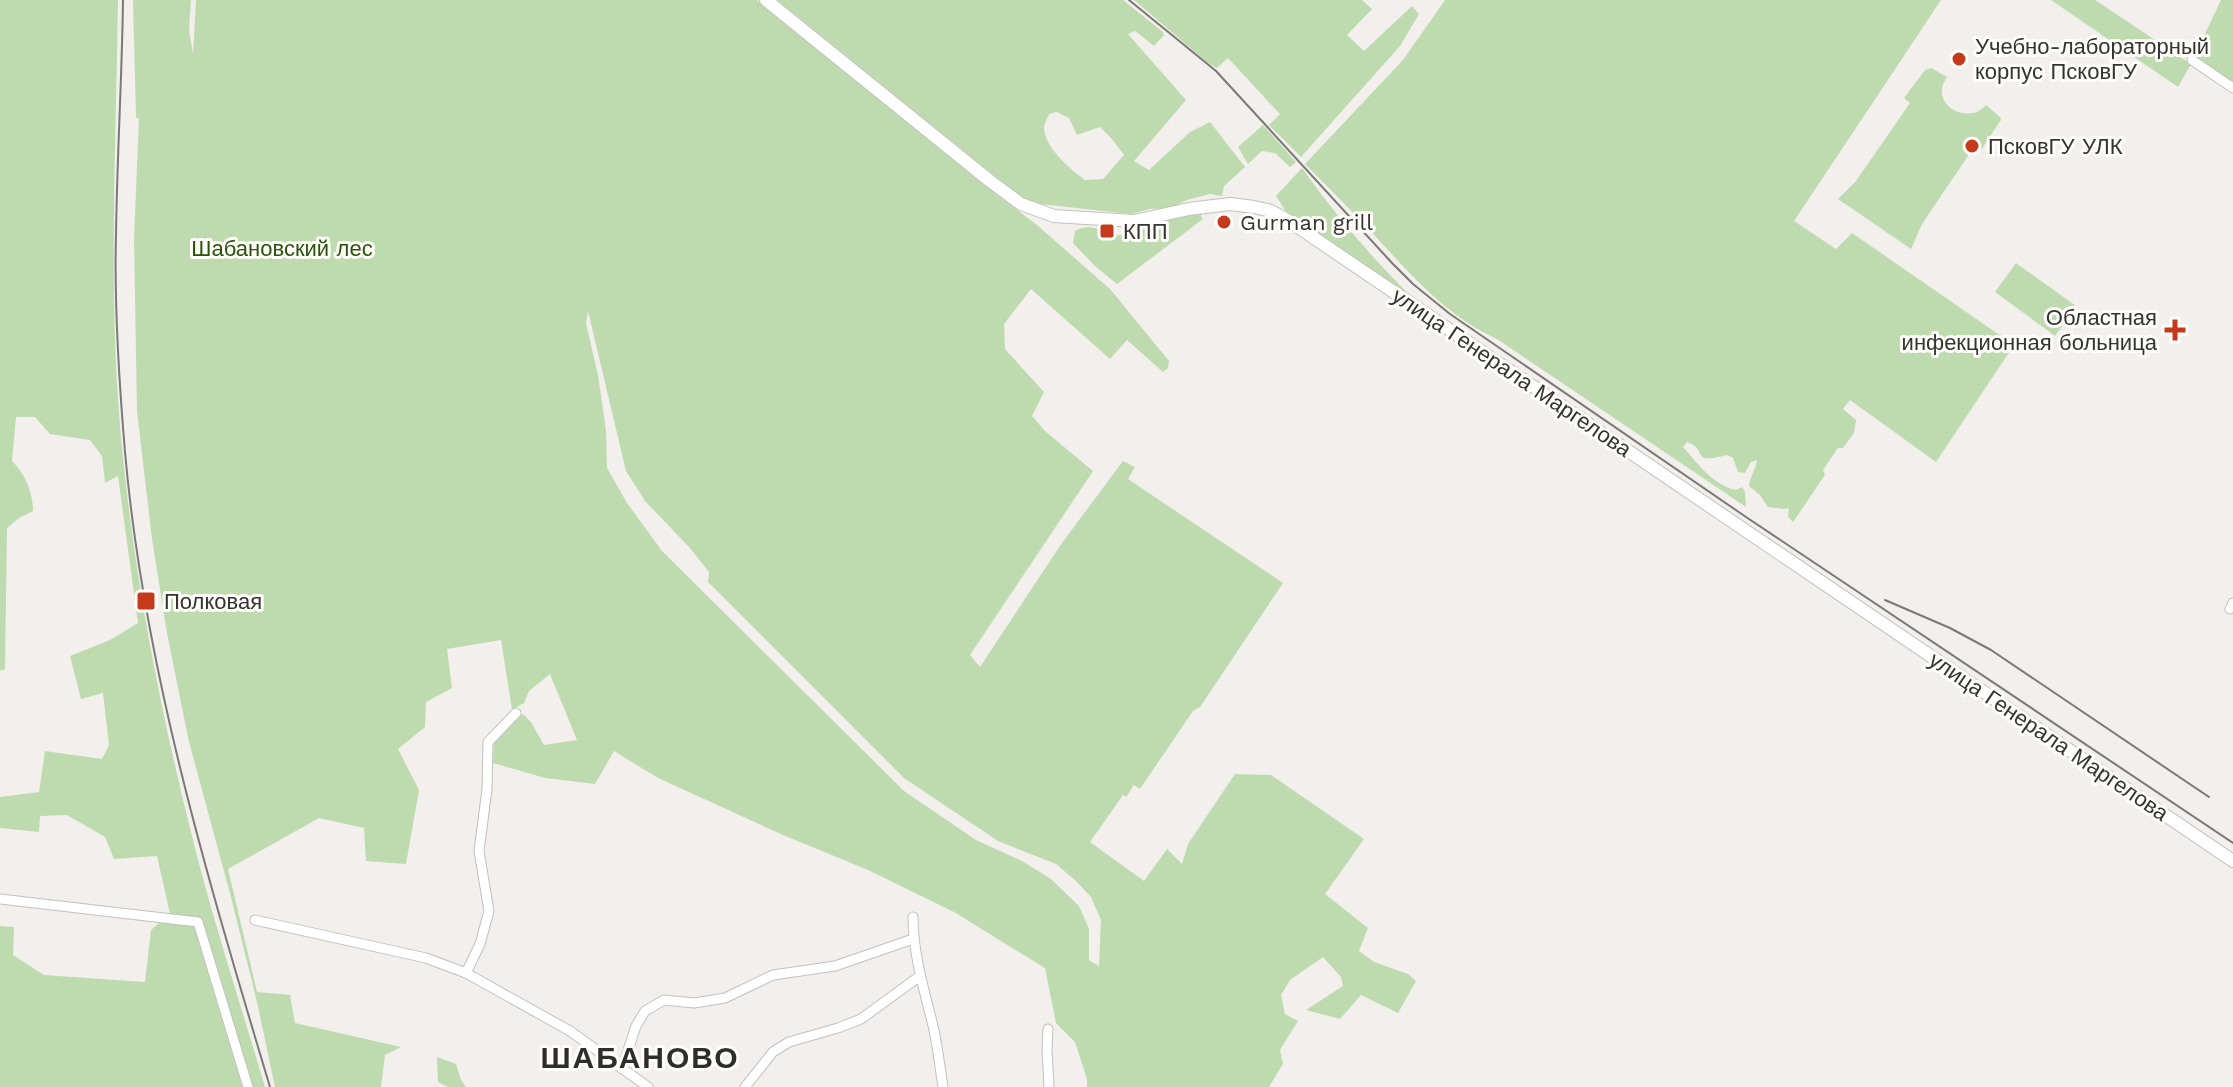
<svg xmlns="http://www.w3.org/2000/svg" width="2233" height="1087" viewBox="0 0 2233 1087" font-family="'Work Sans',sans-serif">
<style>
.green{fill:#bedbaf;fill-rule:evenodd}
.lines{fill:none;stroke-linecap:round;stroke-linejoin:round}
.minor-casing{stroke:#c2c0bd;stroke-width:11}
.major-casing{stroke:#c2c0bd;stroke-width:14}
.minor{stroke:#fff;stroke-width:9}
.major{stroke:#fff;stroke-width:12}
.rail{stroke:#7b7977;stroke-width:2}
.poi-dot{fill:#c43a1a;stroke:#fffdfa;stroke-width:3}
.labels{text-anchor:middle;stroke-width:6;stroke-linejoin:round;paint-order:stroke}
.poi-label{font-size:22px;fill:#343331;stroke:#fffdfa;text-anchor:start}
.park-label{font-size:22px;fill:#2a520a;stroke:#fffdfa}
.street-label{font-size:22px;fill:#343331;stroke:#fffdfa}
.district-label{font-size:30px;font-weight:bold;letter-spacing:2px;fill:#2f2d2b;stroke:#fffdfa}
</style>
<rect width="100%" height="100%" fill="#f2efec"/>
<!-- green -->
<path class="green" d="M0 0H118C116 153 107 306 123 458 136 584 160 709 191 832 212 918 240 1002 265 1087H0V926L14 927 13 955 44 975 145 982 151 930 170 914 157 856 114 859 105 837 67 815 40 816 39 832 0 828V797L39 792 45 751 102 759 109 745 103 693 81 699 70 656 110 640 138 623 118 476 105 483 102 456 90 440 50 434 35 417H16L12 461C25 474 33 492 33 511L19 518 7 528 5 669 0 671Z
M133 0H191L189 30 193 54 196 0H757L987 187 1037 225 1110 289 1169 361 1168 368 1163 372 1127 340 1110 359 1031 289 1004 324 1005 349 1044 392 1032 416 1045 431 1093 471 970 655 980 667 1062 543 1123 461 1135 467 1128 479 1283 583 1200 707 1193 711 1140 789 1134 785 1126 797 1123 795 1090 842 1144 881 1167 849 1182 864 1188 844 1235 774 1271 775 1364 839 1325 894 1368 928 1359 951 1374 962 1408 974 1416 981 1398 1013 1361 995 1340 1019 1306 1010 1343 986 1341 977 1323 957 1290 980 1281 995 1285 1014 1298 1021 1280 1050 1283 1064 1269 1087H1087V1079L1075 1042 1056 1023 1045 968 954 912 868 870 783 835 658 778 614 751 595 784 545 778 493 763 494 742 514 720 523 714 531 722 544 745 577 740 550 674 529 691 524 703 512 710 501 640 447 649 452 688 426 702 425 727 398 749 419 790 406 864 366 861 364 828 319 818 228 869 257 992 290 995 295 1023 401 1047 385 1055 381 1087H275L257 1002 231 897 189 742 167 633 152 539 137 411 134 239 139 118H136ZM588 311 626 471 645 501 689 547 709 572 708 582 904 778 998 841 1056 864 1076 881 1091 897 1101 920 1099 966 1089 960V929L1079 906 1051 879 1022 861 976 840 904 791 662 551 627 503 607 468 606 430 598 375 586 323Z
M777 0H1123L1163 32 1164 35 1154 46 1135 31 1128 34 1186 100 1134 161 1149 170 1190 132 1210 122 1245 167 1224 186 1222 196 1210 194 1187 200 1170 208 1150 209 1131 214 1040 204 1022 198ZM1057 112 1069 118 1077 135 1100 127 1112 139 1124 155 1103 179 1085 180C1070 169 1044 147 1044 127 1044 125 1048 117 1049 114Z
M1134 0H1362L1372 9 1347 35 1364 51 1412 6 1419 14 1400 46 1301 157 1269 125 1280 114 1228 58 1217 68 1208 63Z
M1445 0H1941L1794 221 1836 249 1852 233 2014 345 1936 462 1850 400 1843 409 1856 420 1854 433 1843 448H1838L1823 470 1825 475 1793 522 1788 517 1789 508 1783 509 1768 507 1760 495 1749 486C1750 477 1756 469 1757 460L1751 462 1745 473 1738 472 1733 458 1727 455C1688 465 1710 450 1687 442L1683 447C1698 464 1713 485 1736 490L1742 487 1745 492 1746 507 1497 339C1440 313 1404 266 1362 222 1343 202 1324 183 1305 164L1403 60Z
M2051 0H2095L2191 64 2178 87Z
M2221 0H2233V82L2194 57Z
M1931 68 1947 77C1945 80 1942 86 1942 89 1940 112 1973 122 1986 105L2000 117 2001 120 1981 150 1974 147 1922 224 1911 249 1838 199 1856 181 1910 103 1904 98 1925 70Z
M1263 125 1296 162 1290 167 1275 153 1262 151 1248 164 1238 147Z
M1302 168C1334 213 1369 255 1409 294L1287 213 1276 196Z
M1198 210 1203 219 1117 284 1095 266 1073 243 1075 231C1088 223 1100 229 1112 236L1127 234 1131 228 1148 226 1152 222Z
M2016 263 2076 306 2055 336 1995 292Z
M437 1057 456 1064 461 1080 466 1087H448L438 1082Z"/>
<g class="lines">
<!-- minor casing -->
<g class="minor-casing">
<path id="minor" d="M2192 60 2233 88
M2230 609 2233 603
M0 899 198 922 248 1087
M913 917C913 956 925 992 934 1030 938 1049 940 1068 943 1087
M255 920 426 958 466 973 570 1031 648 1087
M466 973 480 944 489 911 479 851 487 789 488 742 516 713
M1048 1029 1047 1049 1049 1087
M622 1069 636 1026 645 1011 664 1000 694 1003 725 998 773 975 835 966 913 939
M745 1087 773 1052 789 1042 838 1028 861 1019 920 976"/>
</g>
<!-- major casing -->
<g class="major-casing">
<path id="major" d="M766 0 990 181 1021 204 1054 216 1134 221 1189 209 1230 204 1254 207 1271 211 1289 221 2233 861"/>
</g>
<!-- minor -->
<use href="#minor" class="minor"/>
<!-- major -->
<use href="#major" class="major"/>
<!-- rail -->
<path class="rail" d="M123 0C122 78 117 157 116 235 114 307 119 381 125 452 144 668 208 880 270 1087
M1129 0 1216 71 1392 263 1413 284 1450 314 1746 517 2233 843
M1885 600 1950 628 1991 650 2209 797"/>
</g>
<!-- markers -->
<g class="poi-dot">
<circle cx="1959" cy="59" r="8"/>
<circle cx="1972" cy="146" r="8"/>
<circle cx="1224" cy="222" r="8"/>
<rect x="1099" y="223" width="16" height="16" rx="4"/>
<path d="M2171 318h8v8h8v8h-8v8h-8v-8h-8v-8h8z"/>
<rect x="136" y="591" width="20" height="20" rx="4"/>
</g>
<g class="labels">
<!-- poi labels -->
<g class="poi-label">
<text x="1975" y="54">Учебно-лабораторный<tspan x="1975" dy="25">корпус ПсковГУ</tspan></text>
<text x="1988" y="154">ПсковГУ УЛК</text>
<text x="1240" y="230">Gurman grill</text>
<text x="1123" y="239">КПП</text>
<text x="2157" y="325" text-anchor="end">Областная<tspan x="2157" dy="25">инфекционная больница</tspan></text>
<text x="164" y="609">Полковая</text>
</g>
<!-- park labels -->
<g class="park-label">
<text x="282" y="256">Шабановский лес</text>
</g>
<!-- street labels -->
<g class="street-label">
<text transform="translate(1512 372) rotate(34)" y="8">улица Генерала Маргелова</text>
<text transform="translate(2049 736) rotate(34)" y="8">улица Генерала Маргелова</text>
</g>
<!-- district labels -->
<g class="district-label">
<text x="640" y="1068">ШАБАНОВО</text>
</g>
</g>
</svg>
